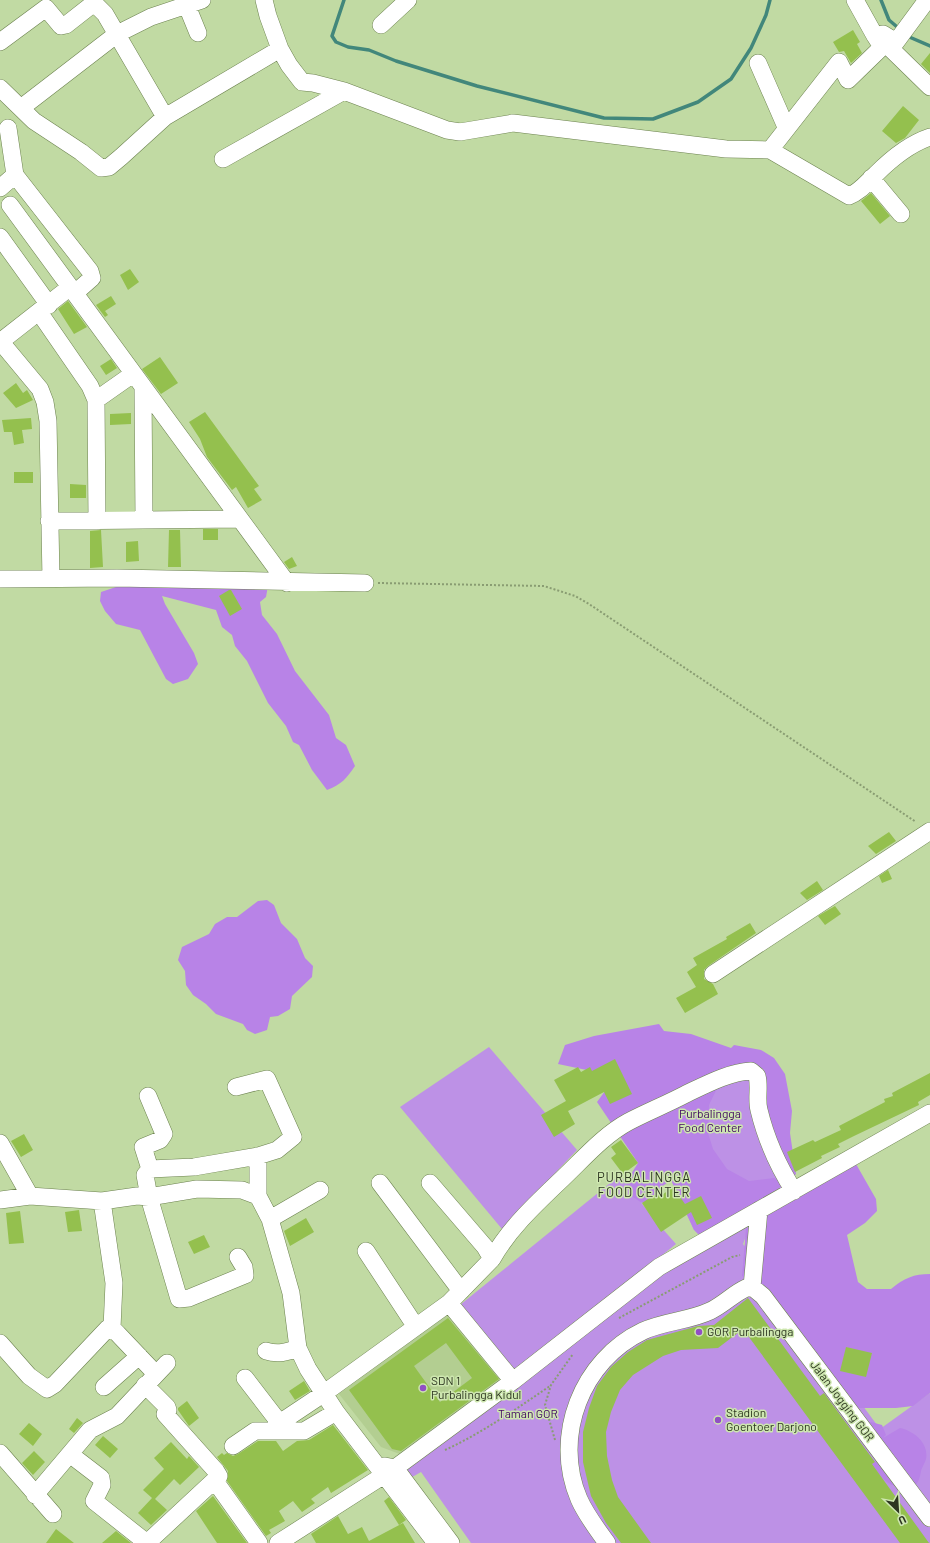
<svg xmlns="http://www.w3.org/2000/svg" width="930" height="1543" viewBox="0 0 930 1543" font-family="Barlow,sans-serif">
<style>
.built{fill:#b3ce91}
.green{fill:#bd91e6}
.forest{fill:#b883e7}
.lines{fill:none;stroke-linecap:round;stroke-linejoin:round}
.stream{stroke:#42877b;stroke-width:3.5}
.building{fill:#94c04e;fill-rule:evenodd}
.minor-casing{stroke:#6c824f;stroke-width:18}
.path{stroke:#899c72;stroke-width:2;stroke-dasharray:2 2;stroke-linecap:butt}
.minor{stroke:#fff;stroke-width:17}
.poi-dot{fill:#914fc4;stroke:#cee7b0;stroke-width:1.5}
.labels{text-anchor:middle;stroke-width:3;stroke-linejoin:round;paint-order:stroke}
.park-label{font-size:12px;fill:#400562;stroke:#cee7b0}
.poi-label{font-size:12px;fill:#2d3620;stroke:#cee7b0;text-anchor:start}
.street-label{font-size:12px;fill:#2d3620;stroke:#cee7b0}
.neighbourhood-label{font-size:13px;letter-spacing:1px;fill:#2d3620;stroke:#cee7b0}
</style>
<rect width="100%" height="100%" fill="#c1daa3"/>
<!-- built -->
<path class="built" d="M454 1310 506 1381 405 1456 381 1447 339 1394Z"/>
<!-- green -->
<path class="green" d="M489 1047 577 1150 502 1229 400 1107Z
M702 1049 776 1070 792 1173 694 1230 672 1182 654 1173Z
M620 1175 653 1218 676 1244 516 1374 460 1305Z
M741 1224 750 1226 743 1244 880 1429 930 1393V1543H471L421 1472 407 1480 399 1472 663 1268Z"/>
<!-- forest -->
<path class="forest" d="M119 586H268L266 597 260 602 262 615 277 634 295 671 329 715 336 738 346 745 355 766C347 778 341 785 327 790L312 770 299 745 293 742 286 726 268 703 247 661 235 646 232 635 222 627 216 610 162 596 165 604 194 653 198 664 188 679 173 684 166 679 140 630 116 624 105 611 100 601 101 592Z
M267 900 274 905 281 923 297 939 305 958 313 966 312 977 292 996 290 1009 278 1016 270 1017 267 1030 255 1034 247 1030 243 1024 216 1014 206 1004 193 995 186 985 185 971 178 960 182 947 209 934 215 924 227 917H237L258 901Z
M659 1024 664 1031 691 1034 731 1048 734 1045 761 1050 774 1058 785 1074 792 1111 790 1133 796 1174 793 1177 787 1173 765 1107V1070C751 1059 737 1070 723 1076L709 1105 708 1133 713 1149 727 1169 749 1181 774 1178 787 1184 700 1236 694 1230 672 1182 670 1181 661 1187 655 1199 642 1203 630 1195 626 1182 638 1163 597 1102 608 1087 601 1073 558 1064 565 1045 594 1036Z
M856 1164 876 1199 877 1211 865 1223 847 1235 858 1282 867 1289H891C904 1278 914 1274 930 1274V1393L913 1406 896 1408H853L762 1287 742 1276 746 1229 771 1212Z
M871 1422 882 1425 886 1435 883 1438 900 1428C914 1431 929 1443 926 1459 925 1463 922 1467 921 1471 920 1477 919 1481 915 1486 889 1488 887 1485 872 1464L880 1459 867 1424Z"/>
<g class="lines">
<!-- stream -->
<path class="stream" d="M344 0 332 36 336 42 348 47 369 50 396 61 477 86 604 118 653 119 698 102 731 79 751 48 766 15 770 0
M881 0 889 20 896 26
M907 36 930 46"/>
</g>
<!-- building -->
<path class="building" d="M853 30 860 42 857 44 862 53 851 63 844 51 839 52 833 42Z
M930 53V73L921 64Z
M903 106 919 120 905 138 896 143 882 131Z
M871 193 890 216 880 224 861 201Z
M130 269 139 282 128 290 120 275Z
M111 296 116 304 105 311 108 315 105 317 96 305Z
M68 301 87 327 74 334 58 309Z
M160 357 178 383 161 394 142 369Z
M111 359 117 368 106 375 100 366Z
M16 383 23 393 27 390 33 400 16 408 3 393Z
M205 412 259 486 254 489 262 500 248 508 236 487 232 490 207 457 200 439 189 422Z
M131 413V424L110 425V414Z
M31 418 32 429 22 430 24 443 14 445 12 432H4L2 420Z
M14 472H33V483H14Z
M70 484 86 485V498H70Z
M203 529H218V540H203Z
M101 530 103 567 90 568V531Z
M169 530H180L181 567H168Z
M138 541 139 561 126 562V542Z
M292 557 297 566 289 569 284 562Z
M229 590H231L242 609 230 616 219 596Z
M889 832 896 841 876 854 868 846Z
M888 870 892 879 882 883 879 876Z
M817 881 823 890 807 900 800 893Z
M835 906 841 914 825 925 818 916Z
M750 923 756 933 708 966 704 970V979L713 984 718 994 685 1013 676 998 696 987 687 972 697 965 693 958 727 939 726 937Z
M615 1059 632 1094 610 1104 604 1092 568 1111 575 1124 554 1137 541 1115 566 1101 554 1080 578 1067 581 1072 590 1067 592 1071Z
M930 1073V1095L918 1102 919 1105 854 1136 838 1144 840 1147 821 1156 822 1158 795 1172 787 1152 813 1140 815 1142 841 1130 839 1126 885 1102 884 1099 893 1096 892 1093Z
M24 1134 33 1150 21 1157 11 1141Z
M621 1140 638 1163 623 1174 611 1158 616 1154 611 1147Z
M673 1187 685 1204 701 1196 712 1218 697 1225 691 1212 661 1232 642 1203 660 1191 662 1195Z
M79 1210 82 1231 68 1232 65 1212Z
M20 1211 24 1243 9 1244 6 1213Z
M306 1218 314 1232 290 1246 284 1231Z
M204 1235 210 1247 194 1254 188 1242Z
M748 1298 820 1396 824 1393 875 1462 872 1464 929 1543H900L743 1329 718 1348 681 1350 663 1356 633 1375 620 1390 611 1412 606 1432 607 1456 612 1480 618 1497 651 1543H621L606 1523 591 1496 583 1462V1432L589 1408 597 1386 611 1367 628 1352 647 1340 698 1326 714 1325Z
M448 1318 499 1379 401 1451 392 1449 349 1390ZM446 1343 472 1378 440 1402 414 1366Z
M846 1347 872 1353 866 1377 840 1371Z
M304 1381 310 1391 295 1400 289 1391Z
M187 1401 199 1418 189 1426 178 1410V1408Z
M77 1418 83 1423 74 1433 69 1429Z
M29 1423 42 1434 33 1446 19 1434Z
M333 1425 368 1470 331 1493 328 1487 311 1499 315 1503 302 1512 293 1501 279 1511 285 1521 269 1530 271 1533 266 1536 227 1481 228 1471 217 1457 222 1453 224 1455 227 1453 233 1456 238 1454 258 1441H276L283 1451 297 1441 309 1440Z
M103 1436 118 1449 110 1458 95 1445Z
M171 1442 187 1459 189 1456 199 1467 180 1485 174 1479 155 1499 167 1510 151 1525 138 1513 152 1498 143 1490 164 1469 154 1458Z
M34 1451 45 1462 33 1475 22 1463Z
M213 1496 247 1543H217L196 1511Z
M389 1497 406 1520 399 1525 384 1501Z
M338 1516 348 1534 362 1527 369 1541 403 1523 415 1543H316L311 1534Z
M56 1529 74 1543H46Z
M116 1531 131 1543H102Z"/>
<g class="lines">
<!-- minor casing -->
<g class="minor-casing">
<path id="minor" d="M264 0 268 16 280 49
M855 0 875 36
M187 6 198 33
M381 25 408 0
M0 42 46 8 61 26 66 25 94 3 105 14 165 117
M896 42 890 48 930 87
M758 63 786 127
M0 88 34 121 81 152 101 168 109 167 121 157 165 117 280 49 289 65 302 82 313 83 344 91 447 130 460 132 513 123 726 149 770 150 849 196C860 192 867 182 876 174 891 159 909 144 930 137
M21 108 117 34 151 17 202 0
M8 128 15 175
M770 150 839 62 848 80 882 47 875 36 883 34 896 42 927 0
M223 159 344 91
M871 178 901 214
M0 188 15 175 90 271 92 278 75 293
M10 205 287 583
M0 237 49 305
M39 312 90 386 96 400 97 521
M0 341 40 389 45 402 48 421 51 579
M0 342 69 288
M143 389 144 520
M96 400 133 374
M49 521 239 519
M0 579 117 578 365 583
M713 974 930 831
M236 1087 267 1079 293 1137 277 1150 258 1156 194 1167 150 1169 145 1175 149 1197 179 1299 189 1298 245 1275 244 1267 238 1257
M148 1096 164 1134 160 1140 143 1147 150 1169
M0 1143 30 1196
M258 1156V1196
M380 1183 461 1291
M430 1183 485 1247 492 1259 449 1303
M0 1200 30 1196 102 1201 137 1196 149 1197 197 1189 242 1190 258 1196 270 1219 291 1293 298 1348 308 1369 336 1412 436 1543
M102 1201 114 1283 112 1328
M270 1219 320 1190
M366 1251 416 1327
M492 1259C510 1227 538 1202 564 1177 584 1158 604 1135 628 1122 647 1112 667 1104 686 1094 705 1085 729 1072 751 1071L757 1076C760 1087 756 1099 759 1110 766 1139 778 1166 794 1191
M752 1287 759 1210
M0 1343 29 1376 47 1389 55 1384 108 1328H112L118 1334 156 1374
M266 1351C278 1355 287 1352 298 1348
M245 1378 275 1417 281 1431
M145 1385 167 1407 168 1410 165 1414 216 1471 219 1476 147 1543
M104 1387 139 1356
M278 1424 323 1394 449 1303 513 1381
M233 1446 255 1431H304L336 1412
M0 1453 53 1514
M71 1455 101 1478 102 1485 94 1501 147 1543
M385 1466 395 1468 451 1543
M215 1481 259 1543
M35 1495 90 1430 117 1416 167 1363
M278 1543 395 1468 513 1381 659 1267 930 1113
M607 1543C597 1529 586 1515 579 1499 552 1436 582 1360 643 1331 665 1321 689 1321 710 1311 723 1305 733 1294 746 1288L752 1287 763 1296 930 1518"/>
</g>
<!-- path -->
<path class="path" d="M378 583 544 586 575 596 589 604 916 822
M619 1318 732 1257 740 1255
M555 1440 545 1405 551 1385 573 1354
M445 1450C482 1433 516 1409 550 1386"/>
<!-- minor -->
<use href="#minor" class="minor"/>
</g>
<!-- markers -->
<g class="poi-dot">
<circle cx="699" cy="1332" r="4"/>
<circle cx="423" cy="1388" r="4"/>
<circle cx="718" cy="1420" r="4"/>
</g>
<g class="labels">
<!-- park labels -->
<g class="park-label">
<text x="710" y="1118">Purbalingga<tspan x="710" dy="14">Food Center</tspan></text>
<text x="528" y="1418">Taman GOR</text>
</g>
<!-- poi labels -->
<g class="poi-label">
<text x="707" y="1336">GOR Purbalingga</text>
<text x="431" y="1385">SDN 1<tspan x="431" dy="14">Purbalingga Kidul</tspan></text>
<text x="726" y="1417">Stadion<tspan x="726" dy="14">Goentoer Darjono</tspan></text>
</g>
<!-- street labels -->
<g class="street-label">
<text transform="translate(842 1401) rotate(53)" y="4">Jalan Jogging GOR</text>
</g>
<!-- neighbourhood labels -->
<g class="neighbourhood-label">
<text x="644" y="1182">PURBALINGGA<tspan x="644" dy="15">FOOD CENTER</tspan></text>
</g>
</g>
<!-- north arrow -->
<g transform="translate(898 1511) rotate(155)" stroke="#cee7b0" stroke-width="3" paint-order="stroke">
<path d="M0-3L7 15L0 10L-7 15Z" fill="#2d3620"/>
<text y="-6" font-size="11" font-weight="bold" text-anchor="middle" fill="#2d3620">U</text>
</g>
</svg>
